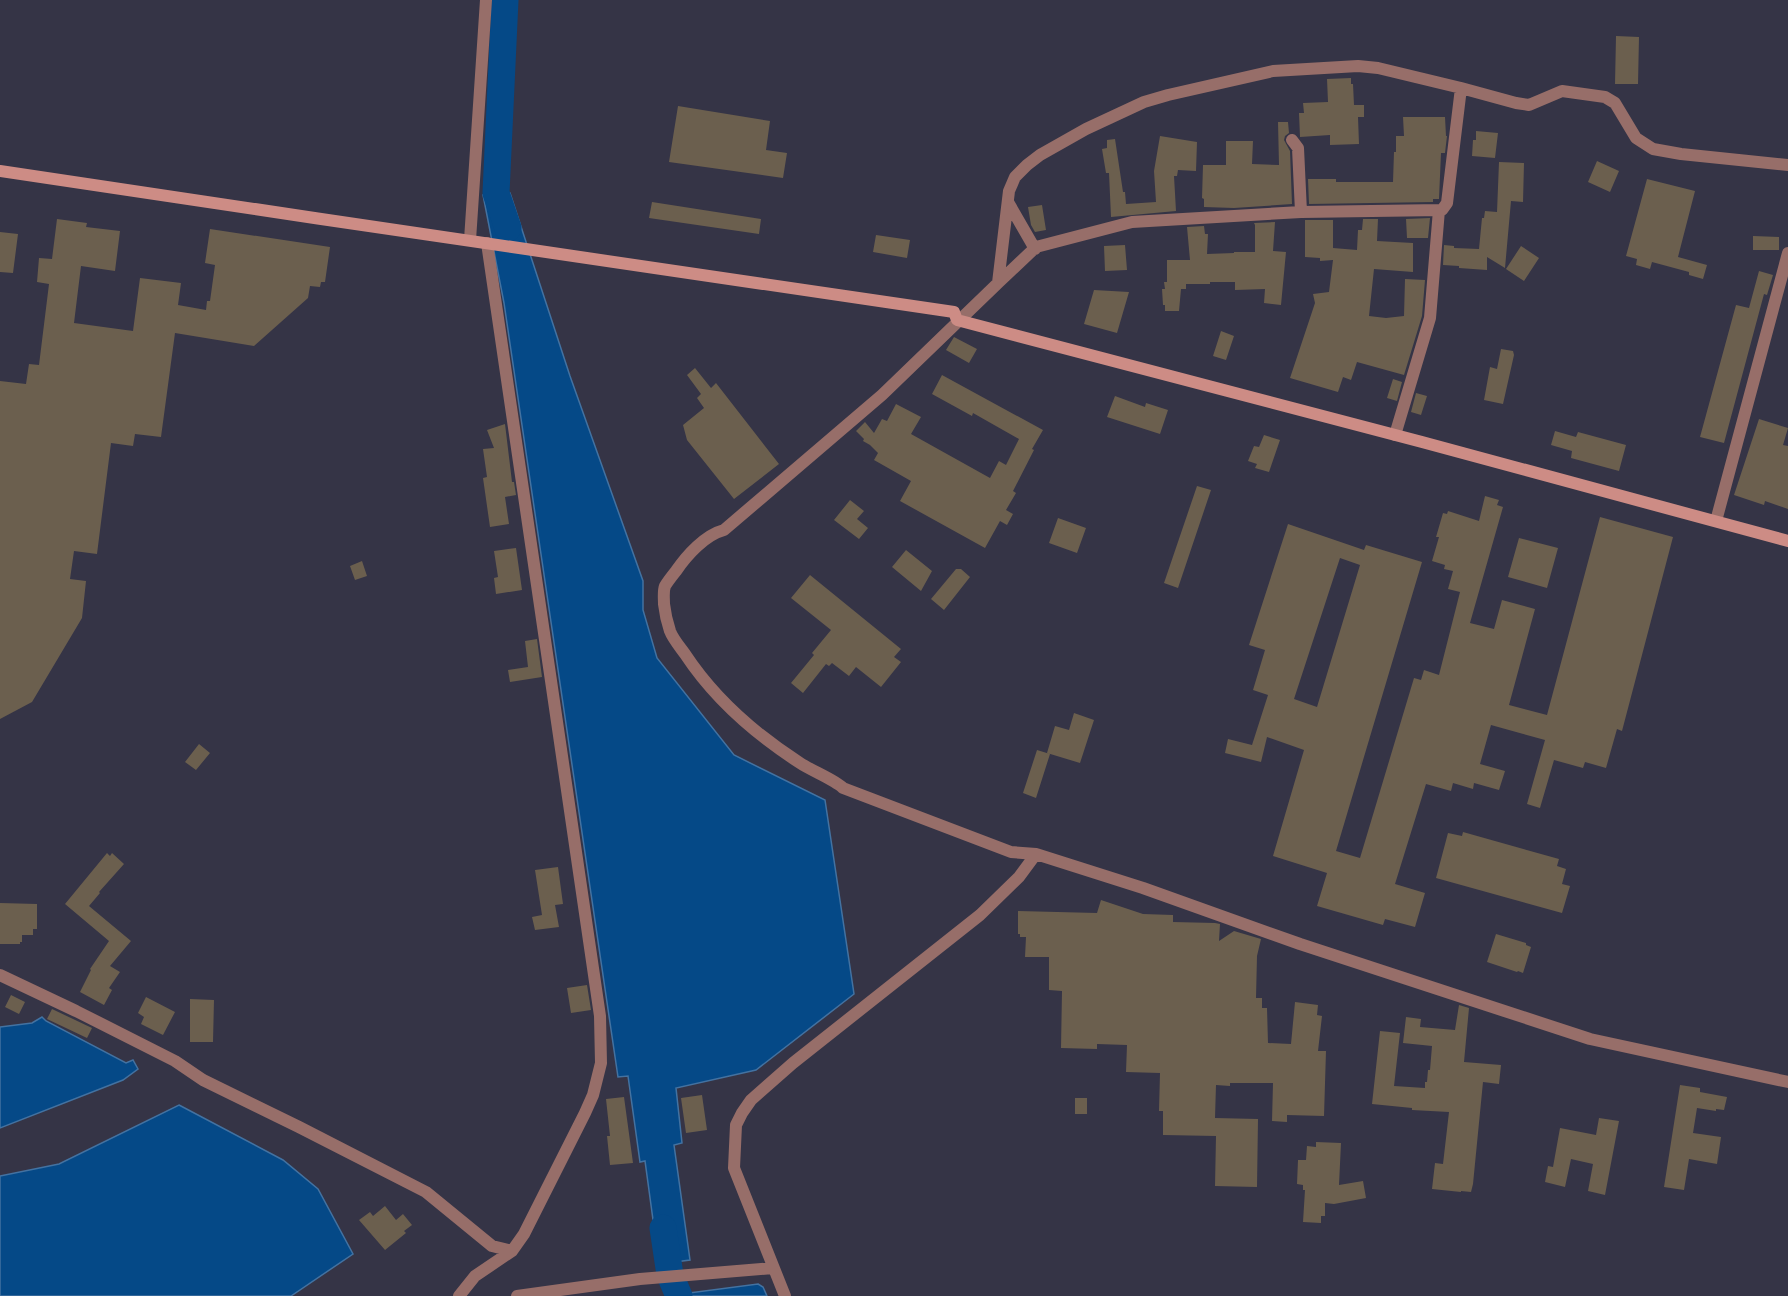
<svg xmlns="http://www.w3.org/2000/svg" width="1788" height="1296" viewBox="0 0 1788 1296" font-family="'Noto Sans',sans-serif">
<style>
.water{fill:#054987;stroke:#4372a1;stroke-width:1.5}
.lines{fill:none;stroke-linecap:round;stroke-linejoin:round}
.river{stroke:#054987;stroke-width:27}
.building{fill:#6b5f4e;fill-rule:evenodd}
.street{stroke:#976e69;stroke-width:12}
.secondary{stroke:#cd8c85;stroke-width:12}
</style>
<rect width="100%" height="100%" fill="#353446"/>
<!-- water -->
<path class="water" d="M510 193 570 376 643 581V610L657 658 734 755 825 800 854 994 756 1070 676 1088 682 1143 674 1145 690 1260 659 1264 645 1161 640 1162 628 1076 618 1077 504 303 483 195Z
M42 1017 46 1021 126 1063 133 1060 138 1069 123 1080 0 1128V1027L32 1023Z
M179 1105 283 1160 318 1189 353 1254 291 1296H0V1176L59 1164Z
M758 1284 763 1287 767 1296H666Z"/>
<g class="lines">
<!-- river -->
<path class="river" d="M505 0 496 193 508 228
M663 1228 670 1275 679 1296"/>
</g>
<!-- building -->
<path class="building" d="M1616 36 1639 37 1638 84H1615Z
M1351 78V84H1353L1354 105H1364V117H1358L1359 144 1330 145V135L1300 137 1299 113H1304L1303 103 1328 102 1327 79Z
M678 106 770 121 766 150 787 153 783 178 669 162Z
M1403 117H1445L1446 136H1447L1445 153H1441L1439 199H1433V202L1309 204 1308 179H1336V182H1393L1394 152H1396V136H1404Z
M1278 122H1288L1289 133 1285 136 1284 140 1290 151 1292 204 1234 208 1204 207V199L1202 198 1203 165H1226V141H1253L1252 164 1279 165Z
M1476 131 1498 133 1495 158 1472 156 1473 140H1476Z
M1160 136 1197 142 1196 171 1178 170 1177 176H1174L1176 211 1111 217 1109 173H1106L1102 149 1107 148V140L1115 139 1123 192H1125L1126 204 1156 202 1154 171Z
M1597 161 1619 171 1610 192 1588 182Z
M1499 162 1524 163 1523 202 1511 201 1505 268 1487 257V270L1459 268V266L1443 265 1444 245 1454 246V248L1479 249 1482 218H1484L1485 211 1497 212Z
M1647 179 1695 191 1678 257 1707 265 1703 279 1689 275V272L1652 262 1650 269 1636 265 1637 259 1626 256Z
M652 202 761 219 759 234 649 218Z
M1042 205 1046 230 1035 232 1031 225 1028 207Z
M1430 218 1428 238H1407L1406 219Z
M57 219 87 223 86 227 120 231 115 271 81 266 74 323 133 331 140 278 181 283 178 305 206 310 207 301H210L215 265 205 263 210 229 330 247 325 282H321L320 287 310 286 308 298 254 346 175 333 161 437 135 434 133 446 111 443 97 554 74 551 70 579 86 581 82 618 32 702 0 719V381L26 384 29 364 39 365 49 284 37 282 39 258 52 259Z
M1363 219H1378L1377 241 1413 243V272L1374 269 1369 316 1386 318 1404 316 1405 279 1425 280 1422 316 1404 375 1357 362 1351 380 1343 377 1338 392 1290 378 1315 303 1313 294 1329 292 1333 260 1320 261V258L1305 257V220H1333V248L1357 250 1358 230H1362Z
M1275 222 1273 251 1286 252 1281 305 1264 303 1265 289 1235 290V282H1210V284H1186V289H1181L1179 311H1165V305H1163L1162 289H1165L1164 282H1167V260H1190L1187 227 1204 226 1205 234H1208L1207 254 1234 253V252H1255V225L1254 223Z
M0 232 18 234 13 273 0 272Z
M876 235 910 240 907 258 873 252Z
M1753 236 1779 237V250H1753Z
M1125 245 1127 270 1105 271 1104 246Z
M1521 246 1539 258 1524 281 1506 269Z
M1759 271 1773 275 1767 295 1764 294 1724 443 1700 437 1736 305 1749 308Z
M1094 290 1129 292 1117 333 1084 324Z
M1221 331 1234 336 1226 360 1213 356Z
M954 337 977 349 969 363 946 350Z
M1501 349 1513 351 1514 355 1503 404 1484 400 1490 367 1497 369Z
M695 368 711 388 716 383 779 464 734 499 687 440 683 425 704 408 697 398 701 394 687 375Z
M942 375 1043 430 1032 449 1034 450 1013 491 1016 493 1006 510 1013 514 1007 525 1000 521 985 548 900 501 911 481 874 460 878 453 870 445 863 441 864 439 856 431 865 422 874 433 882 419 887 421 896 404 921 417 911 434 990 478 999 461 1006 465 1019 439 973 413 972 416 932 394Z
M1393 379 1402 382 1397 401 1387 398Z
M1416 393 1427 396 1421 415 1411 412Z
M1115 396 1145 407 1146 403 1168 410 1160 434 1107 417Z
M1759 419 1788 428 1783 445 1788 446V509L1765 501 1764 505 1734 495Z
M505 424 512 482H514L516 495 505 497 509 524 490 527 483 478 487 477 483 449 494 448 487 430Z
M1555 431 1576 437 1578 432 1626 445 1619 471 1571 458 1572 451 1551 445Z
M1264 435 1280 440 1269 472 1255 468 1257 464 1248 461 1254 446 1259 447Z
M1197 486 1211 490 1178 588 1164 583Z
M1485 496 1499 500 1497 505 1503 507 1470 623 1494 629 1502 600 1535 609 1509 705 1547 715 1600 517 1673 537 1622 731 1617 729 1606 768 1585 762 1583 768 1554 760 1540 808 1527 804 1545 740 1491 725 1480 764 1505 771 1499 790 1474 783 1473 789 1453 783 1451 791 1426 784 1395 884 1425 893 1415 927 1385 919 1383 925 1317 906 1327 873 1273 856 1304 750 1267 737 1261 762 1225 753 1228 739 1252 745 1268 695 1253 690 1265 650 1249 645 1288 524 1364 550 1366 545 1422 562 1336 851 1360 858 1414 678 1421 680 1424 670 1439 675 1460 592 1448 589 1453 571 1444 569 1445 565 1432 561 1439 537H1436L1443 513 1447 514 1448 511 1479 521ZM1340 558 1360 565 1317 707 1294 699Z
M850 500 864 511 857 519 868 528 859 539 834 520Z
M1058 518 1086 528 1077 553 1049 543Z
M1519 538 1558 548 1547 588 1508 577Z
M516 548 522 590 496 594 494 578 498 577 494 551Z
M906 550 932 571 921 591 892 567Z
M362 561 367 576 355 580 350 566Z
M956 569H961L970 577 944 610 931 599Z
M810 575 901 649 894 657 901 662 881 687 856 667 849 676 832 663 829 666 826 664 803 693 791 683 814 655 812 653 831 630 791 598Z
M537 639 542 677 510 682 508 670 528 667 525 641Z
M1074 713 1094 720 1080 763 1047 753 1055 726 1069 730Z
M199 744 210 753 196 770 185 762Z
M1037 750 1050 754 1036 798 1023 793Z
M1463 832 1559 859 1557 866 1566 869 1562 884 1570 886 1562 913 1436 878 1448 833 1462 836Z
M107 853 110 856 112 853 124 864 99 892 100 893 89 906 131 941 110 966 120 972 109 988 112 990 104 1005 80 992 91 970 90 969 109 941 65 904Z
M558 867 563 904 555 905 559 927 535 930 532 917 542 915 535 870Z
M1101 900 1143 914 1173 915V922L1215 923 1220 924 1219 941 1234 931 1261 939 1257 956 1256 998H1262V1008H1267L1268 1043 1291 1044 1295 1002 1318 1005 1317 1015 1322 1016 1318 1051H1326L1324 1116 1287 1115V1122L1272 1121 1273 1083H1230V1086L1216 1085 1215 1118 1258 1119 1257 1187 1215 1186 1216 1136 1163 1135V1111H1159L1160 1073 1126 1072 1127 1045 1097 1044V1049L1061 1048 1062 991 1049 990V957H1025L1026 937H1020V934H1018V911L1097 913Z
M0 903 37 904V929H33V935H22V942H20V944H0Z
M1496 934 1526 943V945L1531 947 1523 973 1518 971 1517 972 1487 962Z
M587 985 591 1010 571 1013 567 988Z
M11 995 25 1002 19 1014 5 1007Z
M146 997 175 1012 163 1035 141 1024 144 1017 138 1013Z
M190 999 214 1000 213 1042H190Z
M1459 1005 1469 1008 1464 1062 1501 1065 1499 1084 1483 1082 1473 1184 1471 1192 1461 1191V1192L1432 1189 1435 1163 1443 1164 1449 1112 1412 1110V1108L1372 1104 1380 1031 1400 1033 1394 1086 1425 1088V1082H1427L1428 1070H1430L1432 1046 1403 1043 1406 1017 1421 1019 1420 1027 1455 1030Z
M52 1009 92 1028 87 1038 47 1019Z
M1680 1085 1700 1088V1092L1727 1097 1724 1110 1716 1109V1111L1697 1108 1693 1133 1721 1137 1717 1164 1689 1159 1684 1190 1664 1187Z
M702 1095 707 1130 686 1133 681 1098Z
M624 1097 633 1163 610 1165 607 1136H610L606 1099Z
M1075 1098H1087V1114H1075Z
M1599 1118 1619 1121 1605 1195 1588 1191 1593 1164 1571 1159 1565 1187 1545 1182 1548 1166 1553 1167 1560 1128 1596 1135Z
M1316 1142 1341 1143 1339 1185 1363 1181 1366 1198 1334 1204 1325 1203V1216H1321V1223L1303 1222 1305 1190H1303V1185L1297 1184 1298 1160H1306L1307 1146 1316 1147Z
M385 1206 396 1220 403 1214 412 1225 404 1231 406 1233 385 1250 359 1220 370 1212 373 1216Z"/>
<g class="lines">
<!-- street -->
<path class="street" d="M1292 140 1298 148 1301 212
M1788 165 1681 154 1653 149 1636 138 1615 103 1605 97 1562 91 1529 105 1516 103 1461 88 1378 68 1358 66 1273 71 1168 95 1144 102 1086 129 1040 155 1027 165 1015 177 1009 191 998 283 882 395 724 530C705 535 687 555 676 571 672 576 668 581 665 586 663 591 664 598 664 604 665 613 667 622 670 631 673 639 680 647 685 654 714 698 755 734 800 763 812 771 835 780 843 788L1011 852 1036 854 1143 888 1300 944 1590 1039 1788 1082
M1008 202 1035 249
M470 240 486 0
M998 283 1036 247 1132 222 1301 212 1442 210 1447 203 1461 88
M1395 435 1430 318 1439 210
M1716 521 1788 253
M0 975 76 1011 175 1061 203 1080 299 1127 426 1192 492 1246 512 1251
M459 1296 475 1276 512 1251 524 1234 585 1113 593 1095 601 1063 600 1016 487 243
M517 1296 640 1279 773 1268
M785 1296 734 1168 736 1125 742 1113 751 1100 793 1063 980 915 1019 877 1036 854"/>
<!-- secondary -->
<path class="secondary" d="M0 171C318 218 635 267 954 312L957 320 1422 442 1788 541"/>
</g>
</svg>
